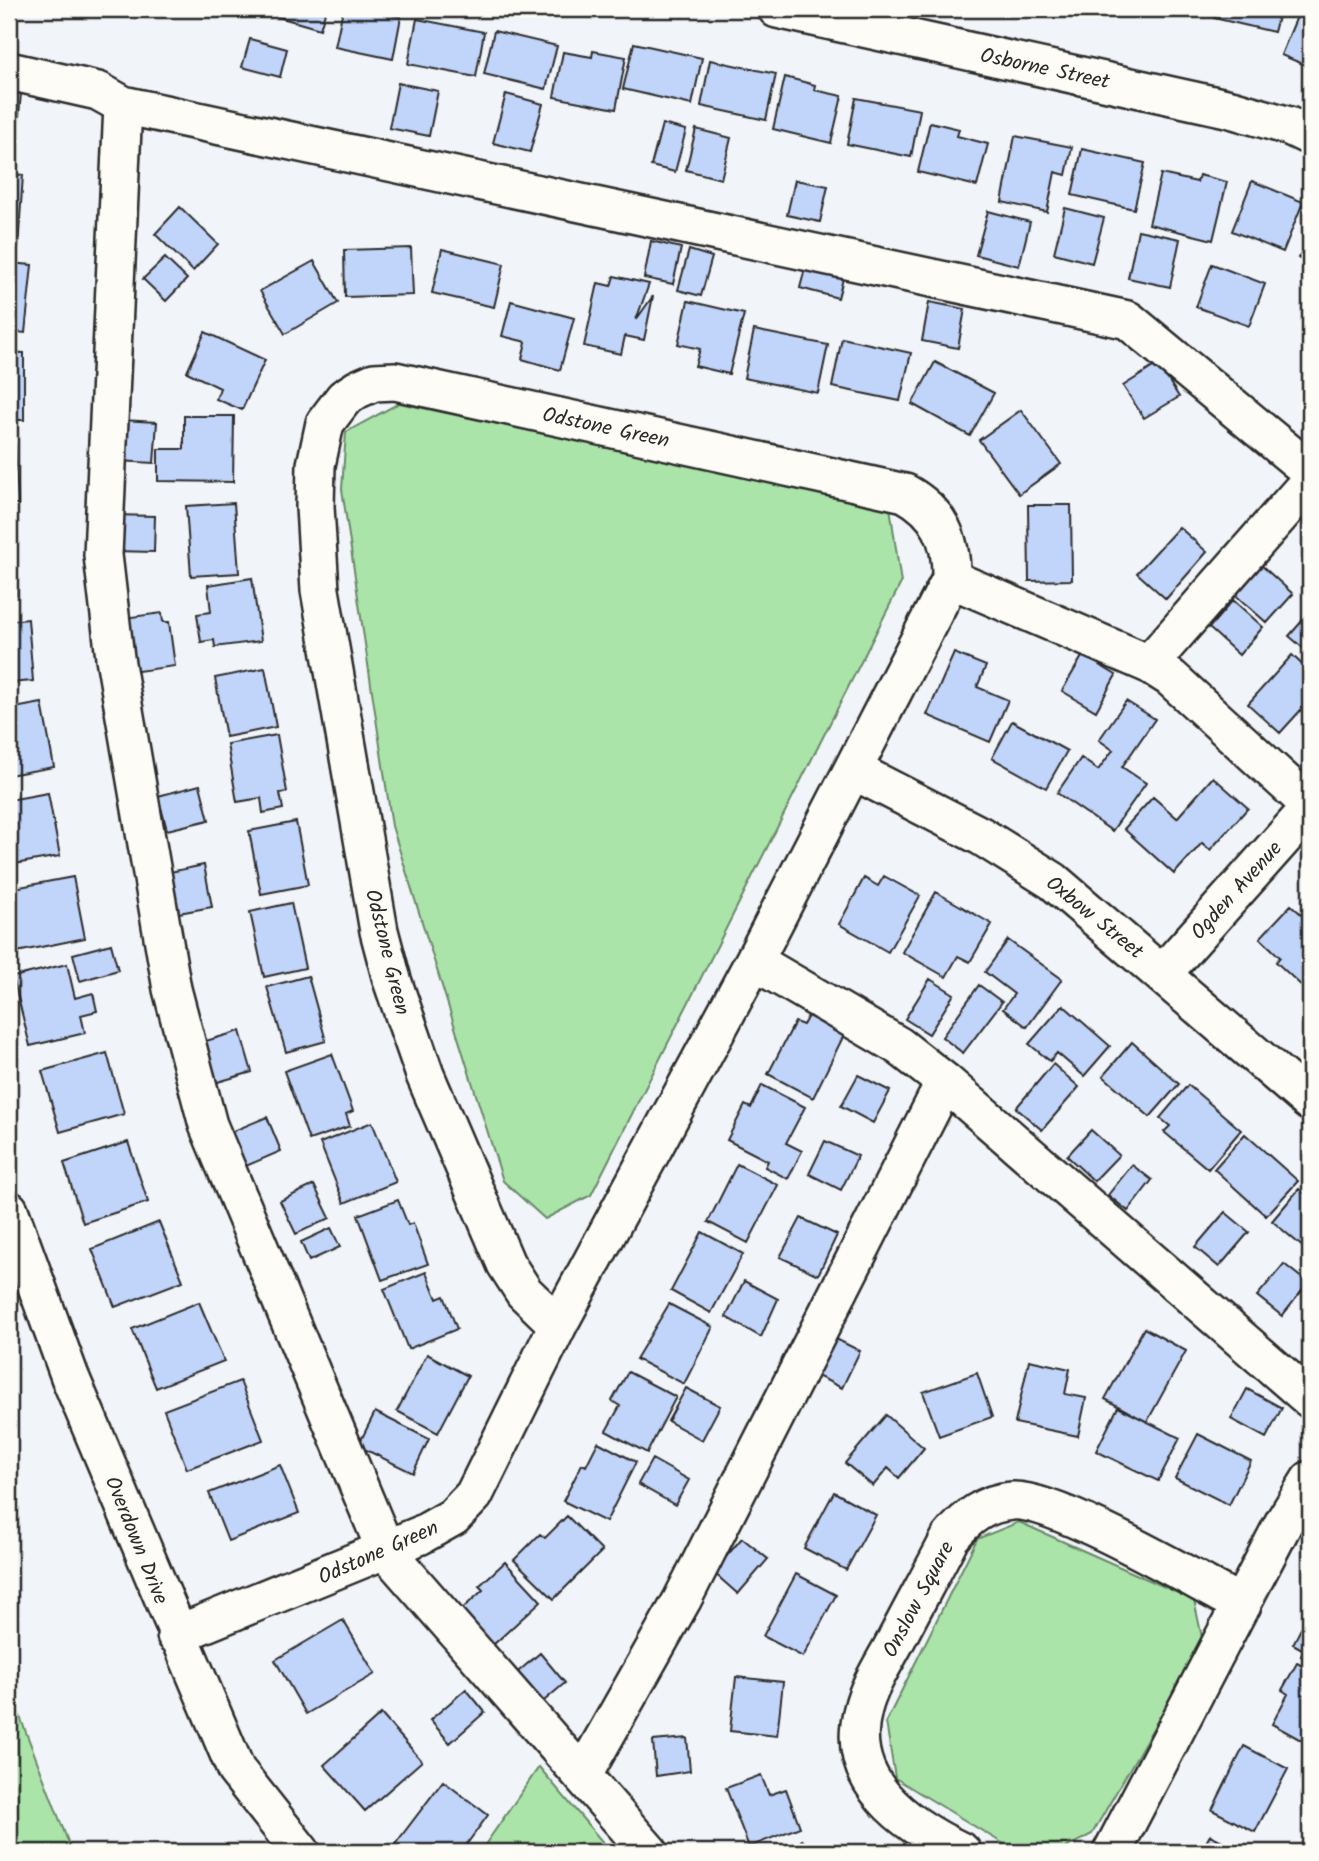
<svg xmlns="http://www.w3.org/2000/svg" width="1319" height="1861" viewBox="0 0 1319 1861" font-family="Kalam,sans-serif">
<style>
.green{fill:#aae4a9;stroke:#6a886a;stroke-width:2}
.building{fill:#c1d4fa;stroke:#2b2b2b;stroke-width:2}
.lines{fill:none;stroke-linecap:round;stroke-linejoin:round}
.minor-casing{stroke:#2b2b2b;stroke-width:42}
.minor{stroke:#fdfcf7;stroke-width:37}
.labels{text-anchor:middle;stroke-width:5;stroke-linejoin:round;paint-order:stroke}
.street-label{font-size:21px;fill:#2b2b2b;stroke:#fdfcf7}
</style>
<rect width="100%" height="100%" fill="#f1f4f8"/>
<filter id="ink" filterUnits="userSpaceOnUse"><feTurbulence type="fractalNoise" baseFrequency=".0143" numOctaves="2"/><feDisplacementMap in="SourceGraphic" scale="14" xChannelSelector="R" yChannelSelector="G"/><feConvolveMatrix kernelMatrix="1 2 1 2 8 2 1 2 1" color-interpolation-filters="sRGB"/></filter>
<g filter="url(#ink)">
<!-- green -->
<path class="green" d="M399 403 890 507 901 583 591 1195 545 1219 503 1181 392 826 342 489 346 432Z
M1019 1522 1194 1600 1203 1642 1092 1834 1058 1852H1017L895 1778 886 1722 977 1539Z
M9 1688 72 1852H9Z
M539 1767 611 1852H480Z"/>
<!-- building -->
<path class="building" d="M262 9H326L320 29 261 12Z
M343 9H364L401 17 393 59 335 47Z
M1216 9H1280L1274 32 1214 18Z
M1300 9 1310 10V67L1281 55Z
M417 19 484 32 476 77 408 64Z
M494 31 557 46 546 89 484 74Z
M250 39 287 49 280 77 242 67Z
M634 43 702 58 692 105 623 89Z
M593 51 626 57 616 109 554 97 563 52 592 57Z
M710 60 776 74 766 120 701 106Z
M785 77 815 85 814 90 842 96 831 143 773 129Z
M9 81 22 82 15 160H9Z
M398 83 438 91 429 136 389 128Z
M506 94 543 104 530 152 493 143Z
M856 98 920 110 911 157 847 144Z
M930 122 959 129 957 136 988 144 977 186 918 172Z
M662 124 686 130 675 172 651 166Z
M696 129 731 138 721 179 686 170Z
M1015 136 1072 147 1066 175 1055 172 1047 212 1002 202Z
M1082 149 1145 163 1134 209 1072 195Z
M9 174 23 175 18 248 9 247Z
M1161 174 1197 182 1199 175 1227 182 1213 240 1149 224Z
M795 180 828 186 820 222 787 215Z
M1252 181 1303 202 1283 252 1232 231Z
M180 207 218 244 193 271 155 234Z
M1065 208 1104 218 1092 263 1054 253Z
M988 211 1030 222 1019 266 976 255Z
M1138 230 1180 239 1170 287 1128 278Z
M1310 239V266L1298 258Z
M651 241 681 248 673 284 644 278Z
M411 248 413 295 345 297 344 250Z
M442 249 504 264 494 307 432 293Z
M689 250 712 257 701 296 678 290Z
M809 253 847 263 838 298 800 288Z
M165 258 187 279 166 301 143 279Z
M314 261 338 303 285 334 260 291Z
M9 263 32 265 25 333 9 331Z
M1212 264 1265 284 1249 326 1196 307Z
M614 276 649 284 636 320 653 296 644 340 625 336 621 354 584 346 598 283 611 286Z
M511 301 574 318 560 370 522 359 526 342 502 336Z
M688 301 744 314 729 374 695 366 700 349 678 344Z
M929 302 965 309 958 348 922 341Z
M754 330 828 345 818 393 744 378Z
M205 332 265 360 242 410 216 399 220 388 187 372Z
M842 338 911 353 900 401 832 387Z
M9 352 24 353V420H9Z
M935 362 994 393 970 436 912 404Z
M1158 364 1179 397 1144 418 1123 386Z
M1021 410 1061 464 1019 494 979 440Z
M184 416H234L233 482 158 481V449H184Z
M121 420 157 422 154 463 118 461Z
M9 443H15L18 504H9Z
M234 503 239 573 191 576 186 506Z
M1028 505H1071L1072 580 1029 581Z
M114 515 155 516 154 552 114 551Z
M1179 527 1207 552 1166 599 1137 573Z
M13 531 16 594H9V532Z
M1260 564 1293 594 1267 623 1233 593Z
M252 578 261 641 215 647 214 640 201 642 197 614 211 612 208 585Z
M1233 600 1263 627 1239 655 1209 628Z
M1310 612V654L1289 636Z
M162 613 163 622H169L175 666 131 672 123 618Z
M28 619 33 681 9 683V621Z
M954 653 986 666 977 687 1008 700 990 742 927 715Z
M1083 655 1116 675 1096 711 1062 691Z
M1292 655 1310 672V700L1280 733 1248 704Z
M265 668 276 727 226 737 215 678Z
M1126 701 1155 719 1122 767 1146 783 1112 831 1057 793 1081 758 1098 770 1113 750 1099 740Z
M42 703 54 767 9 775V709Z
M1012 721 1067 751 1046 788 992 758Z
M277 735 287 792 280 793 283 809 263 813 261 798 237 802 227 744Z
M1213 777 1248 808 1210 850 1202 843 1174 874 1124 829 1153 797 1177 818Z
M200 785 209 820 167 830 158 796Z
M48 793 60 856 9 865V800Z
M296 822 308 885 261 894 249 831Z
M204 865 212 907 173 914 165 873Z
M884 876 920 896 888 952 839 924 864 878 878 886Z
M73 877 85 938 12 953 9 889Z
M936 892 992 924 970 962 958 956 946 977 902 952Z
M291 903 305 968 264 977 250 912Z
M1291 905 1310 922V983L1305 989 1276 962 1280 957 1260 938Z
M1008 940 1062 979 1027 1027 1003 1009 1014 994 985 972Z
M111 944 118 970 80 981 73 954Z
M67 964 75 998 93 993 97 1011 81 1015 85 1033 30 1046 13 977Z
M308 976 326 1041 286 1052 267 987Z
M930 979 954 994 929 1034 905 1019Z
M979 985 1002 1002 963 1053 942 1037Z
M1063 1005 1110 1046 1084 1076 1057 1053 1050 1061 1029 1044Z
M808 1016 844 1035 813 1098 768 1074 795 1022 803 1025Z
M240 1031 252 1072 211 1084 199 1043Z
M1132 1042 1179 1084 1150 1117 1103 1076Z
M107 1053 124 1114 60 1132 42 1071Z
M332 1054 353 1111 346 1114 350 1126 309 1140 284 1071Z
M1053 1064 1079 1087 1042 1130 1016 1108Z
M858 1075 890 1091 873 1123 841 1106Z
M762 1085 805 1107 786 1143 802 1151 788 1179 765 1167 768 1161 727 1140 745 1105 751 1108Z
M1188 1085 1241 1130 1208 1169 1164 1132 1170 1126 1160 1118Z
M267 1117 281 1151 246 1166 231 1132Z
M372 1122 396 1182 344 1203 320 1143Z
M1091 1130 1119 1155 1094 1181 1067 1156Z
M1245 1134 1298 1181 1266 1216 1214 1169Z
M825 1141 858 1156 841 1190 809 1174Z
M128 1142 148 1202 83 1223 64 1163Z
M737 1164 778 1185 748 1243 708 1222Z
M1132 1165 1152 1180 1128 1211 1108 1195Z
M314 1185 330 1218 296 1234 280 1201Z
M1299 1189 1310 1198V1253L1272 1221Z
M398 1200 408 1225 413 1223 428 1264 382 1280 358 1215Z
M1225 1212 1249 1232 1219 1267 1195 1247Z
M801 1218 837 1235 818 1275 780 1257Z
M159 1222 183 1281 115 1307 92 1249Z
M331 1228 340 1247 309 1261 301 1242Z
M702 1232 743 1254 711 1313 671 1291Z
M1284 1264 1308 1283 1282 1316 1257 1296Z
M426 1272 437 1299 444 1296 457 1329 408 1349 384 1289Z
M744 1281 778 1299 761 1337 726 1317Z
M199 1302 224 1361 156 1388 132 1329Z
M669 1304 713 1327 684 1384 636 1359Z
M1144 1328 1186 1351 1147 1422 1105 1399Z
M832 1337 860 1351 842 1388 813 1374Z
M427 1354 468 1376 438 1433 397 1411Z
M1029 1360 1070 1369 1065 1394 1086 1398 1078 1436 1015 1423Z
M628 1372 676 1397 647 1453 606 1431 620 1406 612 1401Z
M977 1373 992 1417 939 1436 923 1392Z
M240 1381 263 1440 187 1469 164 1410Z
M686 1388 720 1406 702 1440 668 1421Z
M1247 1389 1282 1408 1266 1438 1231 1419Z
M1118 1407 1180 1438 1158 1481 1096 1451Z
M375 1412 429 1439 413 1473 358 1446Z
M886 1415 924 1448 899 1478 888 1468 873 1486 845 1463Z
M1198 1434 1251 1461 1229 1505 1175 1478Z
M598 1442 636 1462 606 1522 563 1501 582 1464 586 1466Z
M652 1459 689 1480 675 1505 638 1484Z
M280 1465 299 1513 228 1541 209 1493Z
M834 1492 876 1515 846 1570 804 1548Z
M567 1516 602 1551 554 1599 514 1560 540 1534 545 1538Z
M742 1538 768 1559 738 1594 713 1572Z
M505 1562 541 1601 493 1645 461 1610 483 1590 479 1586Z
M796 1574 836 1595 803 1657 763 1636Z
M1310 1611V1661L1301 1656 1304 1650 1293 1644Z
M343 1620 375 1674 306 1714 275 1660Z
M540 1653 565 1683 538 1706 513 1676Z
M1297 1663 1310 1670V1745L1272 1724 1288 1694 1282 1690Z
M736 1677 783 1682 777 1736 730 1731Z
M466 1689 485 1712 450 1743 430 1720Z
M381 1714 422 1761 365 1811 324 1765Z
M687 1738 690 1771 656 1776 653 1741Z
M1244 1746 1288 1769 1255 1832 1212 1810Z
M761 1775 769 1795 786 1789 800 1827 749 1847 726 1788Z
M443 1781 488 1815 461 1852H399L393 1847Z
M1210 1835 1244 1852H1201Z
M802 1840 813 1852H790Z"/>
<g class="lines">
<!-- minor casing -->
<g class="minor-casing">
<path id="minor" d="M777 9 1231 109 1289 126 1310 136
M9 71 98 91 123 105 1128 320 1310 471
M123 105 103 555 115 658 172 989 208 1125 386 1551 649 1852
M951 579 1149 664 1171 678 1310 805
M1149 664 1310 481
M853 770 981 836 1053 881 1310 1102
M754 961 899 1046 945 1082 1310 1399
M1163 973 1310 808
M9 1210 70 1377 236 1770 301 1852
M176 1635 421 1535 453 1517 474 1495 558 1325 754 961 951 579C952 540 940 512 905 493L395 381 374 382 358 389 344 398 325 423 316 465 315 507 320 590 379 931 392 980 425 1075 506 1264 524 1292 558 1325
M583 1775 682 1600 945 1082
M962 1852C906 1825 843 1782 863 1709 869 1685 884 1663 895 1642 913 1607 932 1573 950 1538 967 1517 985 1503 1012 1501 1053 1497 1198 1582 1242 1605
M1112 1852 1284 1522 1310 1480"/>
</g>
<!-- minor -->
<use href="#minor" class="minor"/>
</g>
</g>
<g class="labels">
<!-- street labels -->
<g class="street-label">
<text transform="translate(1045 68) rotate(12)" y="7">Osborne Street</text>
<text transform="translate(606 427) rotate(12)" y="7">Odstone Green</text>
<text transform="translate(1236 890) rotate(-48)" y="7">Ogden Avenue</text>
<text transform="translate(1095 917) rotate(39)" y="7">Oxbow Street</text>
<text transform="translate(388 952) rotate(76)" y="7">Odstone Green</text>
<text transform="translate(137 1540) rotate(68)" y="7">Overdown Drive</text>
<text transform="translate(378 1552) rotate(-24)" y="7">Odstone Green</text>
<text transform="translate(918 1599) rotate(-62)" y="7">Onslow Square</text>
</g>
</g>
<!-- margin -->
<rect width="1319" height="1861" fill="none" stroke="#fdfcf7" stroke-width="35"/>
<rect x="18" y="18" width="1284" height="1826" fill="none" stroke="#2b2b2b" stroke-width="2.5" filter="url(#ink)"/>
</svg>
